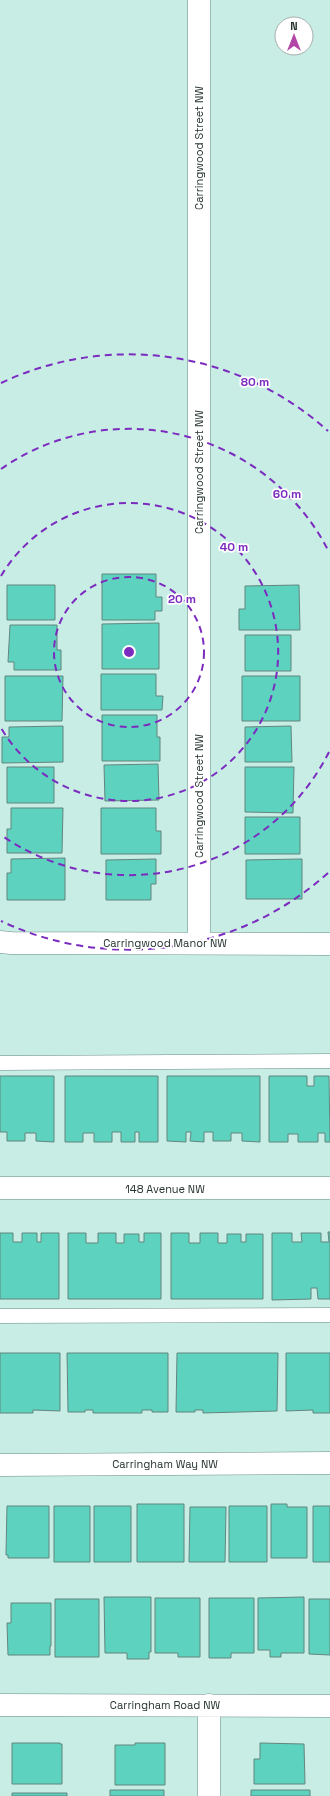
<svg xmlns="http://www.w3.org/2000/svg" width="330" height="1796" viewBox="0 0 330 1796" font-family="'Space Grotesk',sans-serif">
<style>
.building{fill:#5dd2bf;stroke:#63867f}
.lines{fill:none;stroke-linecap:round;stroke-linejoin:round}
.lane-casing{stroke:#6a8d86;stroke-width:15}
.street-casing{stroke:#6a8d86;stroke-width:23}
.secondary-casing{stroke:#6a8d86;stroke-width:23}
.lane{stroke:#fff;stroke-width:14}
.street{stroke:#fff;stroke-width:22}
.secondary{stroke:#fff;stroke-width:22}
.ring{fill:none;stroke:#7b2cbf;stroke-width:2;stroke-dasharray:7 5}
.labels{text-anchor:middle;stroke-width:3.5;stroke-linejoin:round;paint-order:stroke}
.street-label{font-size:11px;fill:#263431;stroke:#fff}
.centre{fill:#7b2cbf;stroke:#fff;stroke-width:2}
.ring-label{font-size:12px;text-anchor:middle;font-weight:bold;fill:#7b2cbf;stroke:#fff;stroke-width:3.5;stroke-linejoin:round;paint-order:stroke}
</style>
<rect width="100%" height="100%" fill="#c7ede5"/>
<!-- building -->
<path class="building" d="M102 574H156V597H162V611H155V620H102Z
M7 585H55V620H7Z
M299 585 300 630H239V609H245V586Z
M159 623V669H102V624Z
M10 625H57V650H61V670H14V662H8Z
M245 635H291V671H245Z
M101 674H156V696H163L162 710H101Z
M5 676H63L62 721H5Z
M242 676H300V721H242Z
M102 715H157V737H160V761H102Z
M63 726V762L2 763V737H9V727Z
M291 726 292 762H245V727Z
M158 764 159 800 105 801 104 765Z
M7 767H54V803H7Z
M245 767H294L293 813 245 812Z
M11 808H63L62 853H7V829H11Z
M101 808H156V831H161V854H101Z
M245 817H300V854H245Z
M65 858V900H7V873H11V859Z
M156 859V884H151V900H106V860Z
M302 859V899H246V860Z
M0 1076H54V1142L36 1141V1133H25V1141H7V1132H0Z
M65 1076H158V1142H139V1132H135V1142H121V1132H112V1142H94V1133H83V1142H65Z
M167 1076H260V1142L242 1141V1133H231V1141H213V1132H204V1142L190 1141 191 1132H186V1142L167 1141Z
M269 1076H307V1086H314V1076H329L330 1142H325V1133H318V1142H298V1134H288V1142H269Z
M328 1232H330V1299H318L317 1288H311V1299L272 1300V1233H292V1242H302L301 1233H321V1242H329Z
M0 1233H13V1242H22V1233H37V1242H41V1233H59V1299H0Z
M68 1233H86V1243H98V1233H116V1243H124V1234H139V1242H144V1233H161V1299H68Z
M171 1233H189V1243H200V1233H218V1243H227V1234H241V1242H246V1234H263V1299H171Z
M0 1353H60V1411L33 1410V1413H0Z
M67 1353H168V1412H152V1410H142V1413H93V1410H85V1412H68Z
M177 1353H278L277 1411 203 1413V1410H195V1412H176Z
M286 1353H330V1413H313V1410L286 1411Z
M137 1504H184V1562H137Z
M271 1504H287V1507H307V1558H271Z
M7 1506H49V1558H8V1555H6Z
M54 1506H90V1562H54Z
M94 1506H131V1562H94Z
M229 1506H267V1562H229Z
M313 1506H330V1562H313Z
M190 1507H226L225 1562H189Z
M104 1597H151V1652H149V1659H127V1653H105Z
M304 1597V1653H281V1657H270V1650H258V1598Z
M155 1598H200V1657H178V1653H155Z
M209 1598H254V1653H231V1658H209Z
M55 1599H99V1657H55Z
M309 1599H330V1655L309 1654Z
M11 1603H51V1646H50V1655H8L7 1623H11Z
M12 1743H60V1744H62V1784H12Z
M135 1743H165V1785H115V1745H135Z
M260 1743 304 1744 305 1784H254V1759H260Z
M110 1790H164V1796H110Z
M251 1790H310V1796H251Z
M12 1793H67V1796H12Z"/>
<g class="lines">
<!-- lane casing -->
<g class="lane-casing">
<path id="lane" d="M0 1063 330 1061
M0 1316 330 1315"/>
</g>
<!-- street casing -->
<g class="street-casing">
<path id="street" d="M0 942 11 943 330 944
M199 943V0
M0 1465 330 1463
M0 1705 330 1706
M209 1705V1796"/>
</g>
<!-- secondary casing -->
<g class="secondary-casing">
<path id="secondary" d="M0 1188H330"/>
</g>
<!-- lane -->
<use href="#lane" class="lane"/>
<!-- street -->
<use href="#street" class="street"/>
<!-- secondary -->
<use href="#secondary" class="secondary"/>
</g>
<!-- distance rings -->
<g class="ring">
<circle cx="129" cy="652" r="75"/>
<path d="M1 576A149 149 0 1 1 1 728"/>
<path d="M329 752A224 224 0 0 1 1 835M1 469A224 224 0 0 1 329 552"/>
<path d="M328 873A298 298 0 0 1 1 921M1 383A298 298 0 0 1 328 431"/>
</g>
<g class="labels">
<!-- street labels -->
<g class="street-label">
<text transform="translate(199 148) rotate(-90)" y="4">Carringwood Street NW</text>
<text transform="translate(199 472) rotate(-90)" y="4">Carringwood Street NW</text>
<text transform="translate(199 796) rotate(-90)" y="4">Carringwood Street NW</text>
<text x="165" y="947">Carringwood Manor NW</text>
<text x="165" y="1193">148 Avenue NW</text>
<text x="165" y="1468">Carringham Way NW</text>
<text x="165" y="1709">Carringham Road NW</text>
</g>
</g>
<circle cx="129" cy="652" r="6" class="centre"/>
<g class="ring-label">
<text x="255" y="386">80 m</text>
<text x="287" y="498">60 m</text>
<text x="234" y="551">40 m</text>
<text x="182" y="603">20 m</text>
</g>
<!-- north arrow -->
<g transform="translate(294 36)"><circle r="19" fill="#ffffff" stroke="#a8aead"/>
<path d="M0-3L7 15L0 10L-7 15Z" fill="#b247a8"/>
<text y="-6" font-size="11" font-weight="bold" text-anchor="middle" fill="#263431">N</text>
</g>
</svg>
